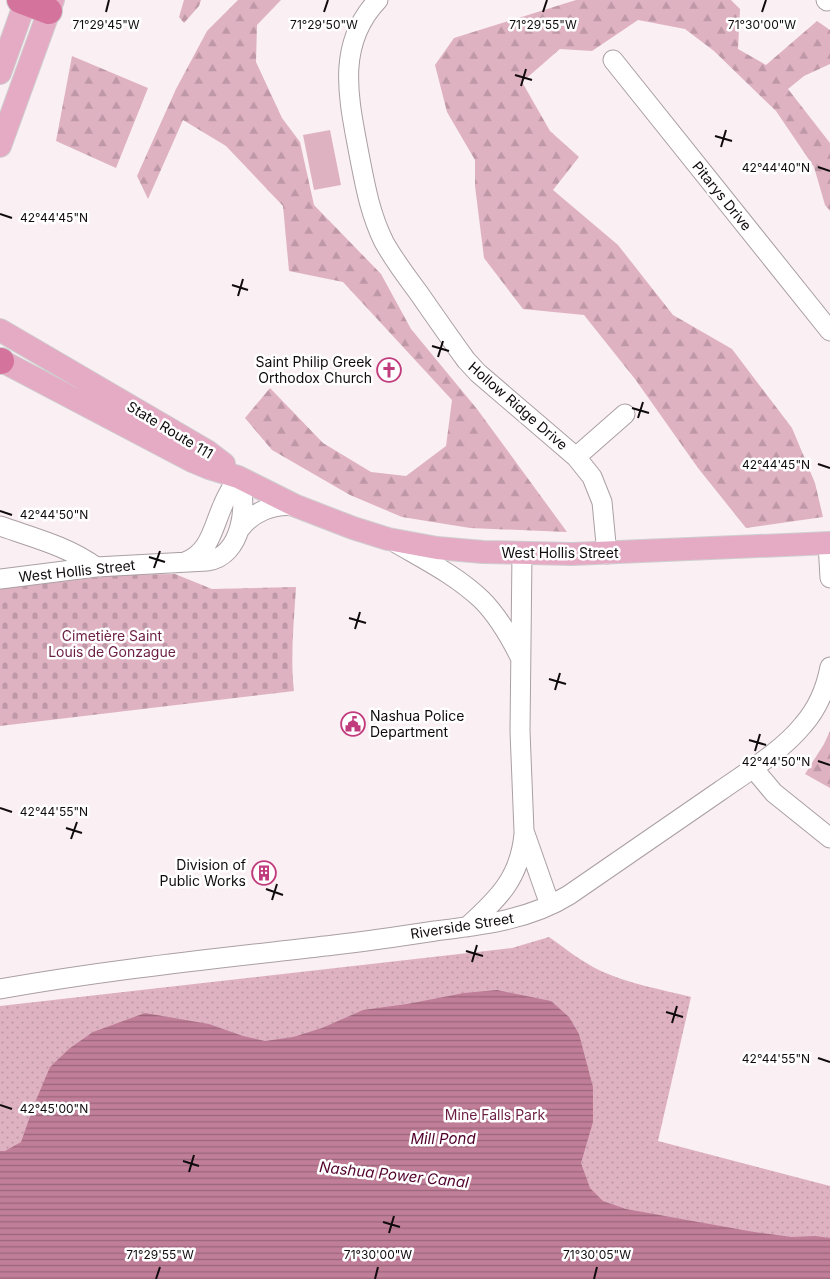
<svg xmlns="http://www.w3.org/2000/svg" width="830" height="1279" viewBox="0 0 830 1279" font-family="Inter,sans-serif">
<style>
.forest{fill:url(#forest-firs)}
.cemetery{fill:url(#cemetery-stones)}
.park{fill:url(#park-dots)}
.pitch{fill:#dfb2c2}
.water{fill:url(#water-rules)}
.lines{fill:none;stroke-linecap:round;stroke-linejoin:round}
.minor-casing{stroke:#aa9fa3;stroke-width:21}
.major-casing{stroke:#cfcecf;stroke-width:24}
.highway-casing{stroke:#cfcecf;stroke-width:28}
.minor{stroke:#fff;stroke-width:19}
.major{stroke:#e5abc4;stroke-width:22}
.highway{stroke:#d4739c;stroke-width:26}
.ticks{fill:none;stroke:#100c0e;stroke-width:2}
.labels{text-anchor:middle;stroke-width:5;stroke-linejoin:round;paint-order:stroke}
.street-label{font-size:14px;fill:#100c0e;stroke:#fff}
.poi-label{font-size:14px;fill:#100c0e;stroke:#fff;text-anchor:end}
.park-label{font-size:14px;fill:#6c1d43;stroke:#fff}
.water-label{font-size:15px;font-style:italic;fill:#51002d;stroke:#fff}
.ticks-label{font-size:12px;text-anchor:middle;fill:#100c0e;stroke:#fff;stroke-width:5;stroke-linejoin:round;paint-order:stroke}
</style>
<defs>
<pattern id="forest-firs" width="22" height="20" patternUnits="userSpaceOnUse" patternTransform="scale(1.25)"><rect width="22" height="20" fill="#dfb2c2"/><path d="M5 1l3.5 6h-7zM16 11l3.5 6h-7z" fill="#be98a6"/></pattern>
<pattern id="cemetery-stones" width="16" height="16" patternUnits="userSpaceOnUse" patternTransform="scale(1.25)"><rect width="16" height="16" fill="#dfb2c2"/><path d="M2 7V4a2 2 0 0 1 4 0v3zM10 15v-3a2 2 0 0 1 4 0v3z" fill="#be98a6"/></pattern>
<pattern id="park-dots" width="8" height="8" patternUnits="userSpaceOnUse" patternTransform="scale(1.25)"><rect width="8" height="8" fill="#dfb2c2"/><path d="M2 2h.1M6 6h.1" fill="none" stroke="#be98a6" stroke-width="1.8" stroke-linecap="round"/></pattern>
<pattern id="water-rules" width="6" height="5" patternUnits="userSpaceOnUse" patternTransform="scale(1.25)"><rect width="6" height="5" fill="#c07e98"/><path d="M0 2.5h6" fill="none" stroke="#9b667a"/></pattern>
</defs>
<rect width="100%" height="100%" fill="#faeff3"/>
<!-- forest -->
<path class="forest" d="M184 0H201L199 6 184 23 179 17Z
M238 0H281L257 25 256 62 282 118 300 142 314 205 381 274 411 329 477 409 567 532 470 528 402 517 350 495 272 450 245 418 270 388 323 443 371 472 406 476 446 446 452 400 343 282 289 271 283 206 226 146 183 120 148 199 137 176 176 89 207 31Z
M576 0H731L740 9 738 49 766 65 817 21 830 30V64L804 76 788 89 830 143V211L825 205 814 167 776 111 714 51 685 29 638 20 592 51 560 49 522 82 550 131 579 157 553 190 618 245 673 315 732 349 792 428 815 483 823 517 746 528 698 468 635 379 584 315 523 309 484 258 475 186V160L447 112 435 65 454 38Z
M72 56 148 88 116 168 56 141Z
M830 731V788L805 774 824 744Z"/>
<!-- cemetery -->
<path class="cemetery" d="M175 574 212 589 296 587C294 622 290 656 294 691L0 726V589L117 575Z"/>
<!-- park -->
<path class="park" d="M549 937C566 949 582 962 601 971 627 983 663 990 691 997L658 1141 830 1186V1279H0V1006L512 948Z"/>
<!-- pitch -->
<path class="pitch" d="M330 130 341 185 314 190 303 135Z"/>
<!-- water -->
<path class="water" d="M497 990 551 1001 569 1017 579 1034 593 1087V1122L581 1163 590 1188 603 1201 626 1209 754 1232 792 1237 815 1236 830 1238V1279H0V1151H5L21 1142 34 1105 50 1067 70 1048 93 1032 145 1013 209 1024 243 1036 265 1041 293 1037 322 1028 363 1010 407 1004 464 993Z"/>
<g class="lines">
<!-- minor casing -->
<g class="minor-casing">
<path id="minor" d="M378 0C335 45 349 100 359 154 365 185 370 214 384 242 394 260 406 276 418 292 434 315 450 338 466 360L478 373 576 457 592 477 602 502 607 554
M826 0 827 1
M613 60 830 331
M576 457 625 414
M0 526C34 538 67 546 96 567
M239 530C252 512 274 503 296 506
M396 543C425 560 457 576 482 600 498 616 510 637 520 657
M828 543 830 578
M522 553 520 731 524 831 550 905
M185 562C210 553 213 527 223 505 227 495 233 486 238 477
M0 579 96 567 207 561C242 557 249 503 238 477
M753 768 774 793 830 838
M467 927C498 899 520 878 524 834
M0 989C111 969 223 958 334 945 368 941 402 936 435 931 482 925 529 920 569 895 619 860 670 826 720 791 747 772 782 751 803 725 817 709 826 688 830 667"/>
</g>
<!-- major casing -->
<g class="major-casing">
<path id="major" d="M0 73 26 0
M0 146 53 0
M0 330 207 451 224 464
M0 360 192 461 209 468 238 477 296 506 353 528 388 539 437 548 483 552 572 554 830 543"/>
</g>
<!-- highway casing -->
<g class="highway-casing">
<path id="highway" d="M20 0 49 11
M0 361H1"/>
</g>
<!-- minor -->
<use href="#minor" class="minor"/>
<!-- major -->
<use href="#major" class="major"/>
<!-- highway -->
<use href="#highway" class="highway"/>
</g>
<!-- ticks -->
<path class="ticks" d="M106 12 109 0M324 12 328 0M543 12 547 0M762 12 766 0M515 75 532 80M521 86 526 69M715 136 732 141M721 147 726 130M818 167 830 171M0 214 12 218M232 285 248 290M238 296 243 279M432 346 449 351M438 357 443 341M632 408 649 413M638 418 643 402M818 464 830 468M0 511 12 515M149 557 165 562M154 568 160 551M349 618 366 623M355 629 360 612M549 679 566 684M555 690 560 673M749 740 766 745M755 751 760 734M818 761 830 765M0 808 12 812M66 828 82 833M71 839 77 822M266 889 283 895M272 900 277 884M466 951 483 956M472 962 477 945M666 1012 683 1017M672 1023 677 1006M818 1058 830 1062M0 1105 12 1109M183 1161 199 1166M189 1172 194 1155M383 1222 400 1227M389 1233 394 1216M156 1279 160 1267M375 1279 378 1267M594 1279 597 1267"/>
<!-- icons -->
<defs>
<g id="church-ring" transform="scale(1.25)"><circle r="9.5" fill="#fff" stroke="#c13c7d" stroke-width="1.5"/><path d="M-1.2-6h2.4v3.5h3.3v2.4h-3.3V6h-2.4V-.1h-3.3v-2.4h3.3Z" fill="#c13c7d"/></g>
<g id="civic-ring" transform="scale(1.25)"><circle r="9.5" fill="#fff" stroke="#c13c7d" stroke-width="1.5"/><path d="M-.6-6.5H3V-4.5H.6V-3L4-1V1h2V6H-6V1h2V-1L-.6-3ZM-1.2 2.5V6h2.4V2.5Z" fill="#c13c7d"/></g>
<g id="building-ring" transform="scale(1.25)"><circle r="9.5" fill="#fff" stroke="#c13c7d" stroke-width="1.5"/><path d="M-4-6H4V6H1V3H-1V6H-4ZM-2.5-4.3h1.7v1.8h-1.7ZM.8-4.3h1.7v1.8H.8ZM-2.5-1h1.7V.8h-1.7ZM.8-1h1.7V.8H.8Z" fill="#c13c7d"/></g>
</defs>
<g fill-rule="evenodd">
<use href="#church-ring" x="389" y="370"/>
<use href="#civic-ring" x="353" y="724"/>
<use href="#building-ring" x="264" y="873"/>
</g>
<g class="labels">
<!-- street labels -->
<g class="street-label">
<text transform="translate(722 196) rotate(51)" y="5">Pitarys Drive</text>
<text transform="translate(518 406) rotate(41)" y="5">Hollow Ridge Drive</text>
<text transform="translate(170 430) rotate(31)" y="5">State Route 111</text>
<text x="560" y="558">West Hollis Street</text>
<text transform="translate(77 571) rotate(-6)" y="5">West Hollis Street</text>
<text transform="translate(462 926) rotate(-9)" y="5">Riverside Street</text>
</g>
<!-- poi labels -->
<g class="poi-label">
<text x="372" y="367">Saint Philip Greek<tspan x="372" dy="16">Orthodox Church</tspan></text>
<text x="370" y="721" text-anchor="start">Nashua Police<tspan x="370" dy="16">Department</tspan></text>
<text x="246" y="870">Division of<tspan x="246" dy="16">Public Works</tspan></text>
</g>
<!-- park labels -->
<g class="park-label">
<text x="112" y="641">Cimetière Saint<tspan x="112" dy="16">Louis de Gonzague</tspan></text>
<text x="495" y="1120">Mine Falls Park</text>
</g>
<!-- water labels -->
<g class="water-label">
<text x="443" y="1144">Mill Pond</text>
<text transform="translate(394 1175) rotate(6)" y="5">Nashua Power Canal</text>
</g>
</g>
<g class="ticks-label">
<text x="106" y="29">71°29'45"W</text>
<text x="324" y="29">71°29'50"W</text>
<text x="543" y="29">71°29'55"W</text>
<text x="762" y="29">71°30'00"W</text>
<text x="776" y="172">42°44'40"N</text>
<text x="54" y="222">42°44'45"N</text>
<text x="776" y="469">42°44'45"N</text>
<text x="54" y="519">42°44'50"N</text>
<text x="776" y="766">42°44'50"N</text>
<text x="54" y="816">42°44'55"N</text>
<text x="776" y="1063">42°44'55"N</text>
<text x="54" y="1113">42°45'00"N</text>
<text x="160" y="1259">71°29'55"W</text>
<text x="378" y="1259">71°30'00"W</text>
<text x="597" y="1259">71°30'05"W</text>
</g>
</svg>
